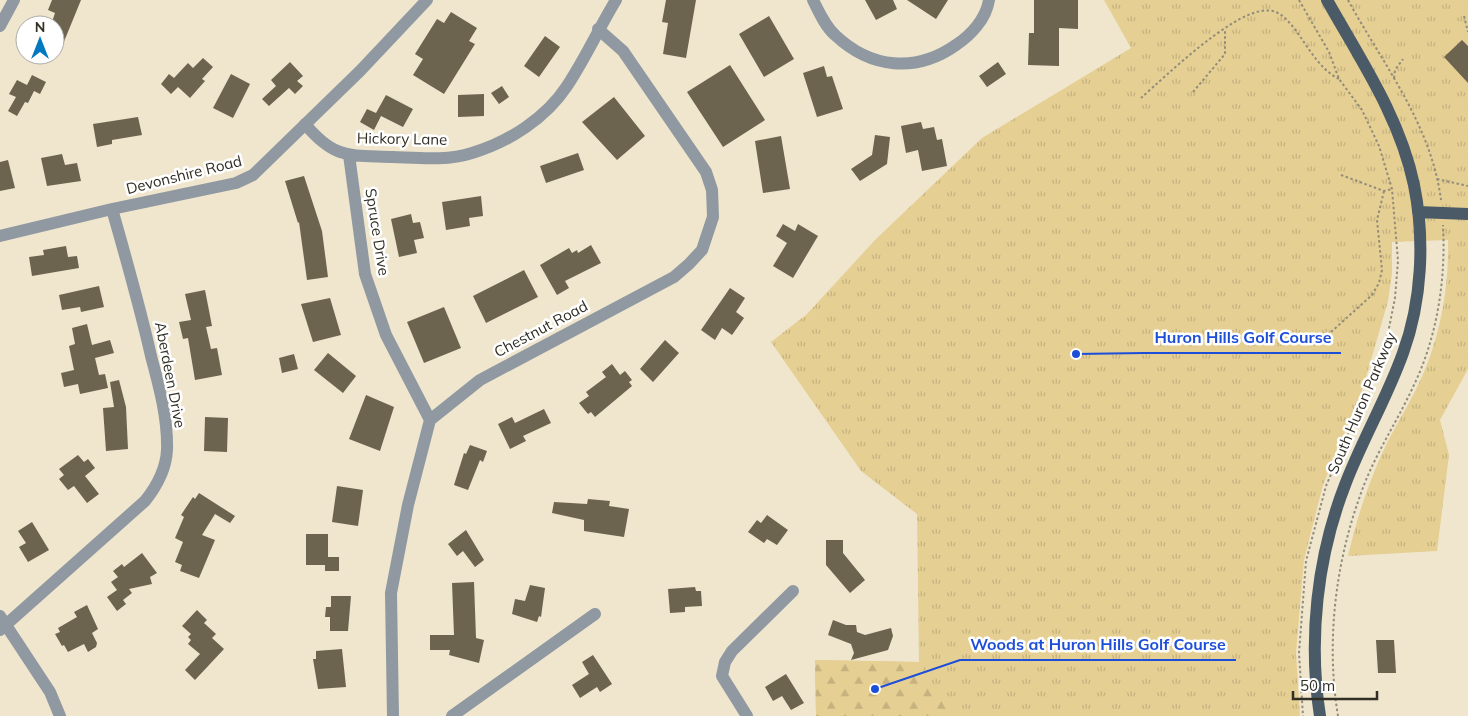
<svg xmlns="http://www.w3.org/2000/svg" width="1468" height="716" viewBox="0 0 1468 716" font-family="Mulish,sans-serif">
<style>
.grass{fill:url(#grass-tufts)}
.forest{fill:url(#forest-firs)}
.building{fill:#6c644f}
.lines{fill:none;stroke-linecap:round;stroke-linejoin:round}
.path{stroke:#928c7a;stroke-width:2;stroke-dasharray:2.5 2.5;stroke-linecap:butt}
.minor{stroke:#9099a1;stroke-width:12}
.major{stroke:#4b5a67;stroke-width:12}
.labels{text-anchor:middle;stroke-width:5;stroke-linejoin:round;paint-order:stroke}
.street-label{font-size:15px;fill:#312e24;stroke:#fff}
.leader{fill:none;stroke:#1d4ed8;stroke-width:2}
.callout-dot{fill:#1d4ed8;stroke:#fff;stroke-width:2}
.callout-label{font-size:16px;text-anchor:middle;font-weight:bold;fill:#1d4ed8;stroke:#fff;stroke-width:5;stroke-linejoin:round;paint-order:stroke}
</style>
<defs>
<pattern id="grass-tufts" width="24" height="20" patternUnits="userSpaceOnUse" patternTransform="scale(1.25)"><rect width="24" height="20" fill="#e5cf93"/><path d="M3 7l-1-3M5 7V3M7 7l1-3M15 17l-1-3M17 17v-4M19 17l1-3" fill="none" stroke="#c5b27f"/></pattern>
<pattern id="forest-firs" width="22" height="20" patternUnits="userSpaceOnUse" patternTransform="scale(1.25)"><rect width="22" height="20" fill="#e5cf93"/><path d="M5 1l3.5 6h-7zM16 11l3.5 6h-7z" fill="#c5b27f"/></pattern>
</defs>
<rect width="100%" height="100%" fill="#efe6cd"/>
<!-- grass -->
<path class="grass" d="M1104 0H1468V369L1440 420 1449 455 1437 551 1348 556C1357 517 1369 481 1386 445 1399 419 1415 395 1426 367 1442 327 1449 283 1448 240L1392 242V274L1388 301 1363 388 1323 485 1304 560 1296 653 1300 716H816L815 660 919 662 917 514 861 471 771 342 807 314 875 240 982 138 1131 48Z"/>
<!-- forest -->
<path class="forest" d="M815 660 919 662 951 716H816Z"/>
<!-- building -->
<path class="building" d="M52 0H81L63 44 55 41V25H51L55 13 48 10Z
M666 0H696L686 58 663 54 668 23 662 22Z
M865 0H893L897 9 876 20Z
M907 0H948L936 19Z
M1034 0H1078V29L1059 28V66L1028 65 1029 33H1034Z
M451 12 477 28 469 41 475 44 444 94 413 75 423 59 415 54 437 19 444 23Z
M769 16 794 59 764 77 739 34Z
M545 36 560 47 539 77 524 66Z
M1462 40 1468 46V83L1444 57Z
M203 58 213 67 202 79 205 81 190 98 178 87 171 94 161 84 169 74 174 78 188 63 193 68Z
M290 62 303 76 297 81 303 86 295 94 289 88 269 106 262 99 276 86 271 80Z
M998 62 1006 74 987 87 979 76Z
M730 65 765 120 723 147 687 92Z
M824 66 827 77 832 76 843 109 817 117 803 73Z
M231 74 250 84 233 118 213 108Z
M32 75 46 82 40 94 34 91 28 103 25 102 17 116 8 111 16 97 9 94 17 80 27 85Z
M502 86 509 97 499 104 491 93Z
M484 94V116L458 117V95Z
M386 95 413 109 403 127 381 116 374 130 360 122 367 109 376 113Z
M614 97 645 136 617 160 582 122Z
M138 117 142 135 112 140V144L97 147 93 124Z
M921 122 923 129 934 127 937 140 942 139 947 166 922 171 918 150 906 153 901 126Z
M875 135 890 137 887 164 860 181 851 169 872 155Z
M781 136 790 189 763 193 755 141Z
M578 153 584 170 546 183 540 166Z
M62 154 65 165 77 163 81 181 47 186 41 158Z
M8 160 15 188 0 191V162Z
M304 176 322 231 328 277 307 280 299 222 298 223 285 181Z
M481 196 483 216 469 218 470 226 446 230 442 202Z
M411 214 413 223 420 222 424 238 414 240 417 253 399 257 391 219Z
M783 224 795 231 798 224 818 236 793 278 773 266 787 243 776 236Z
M591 245 601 263 565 281 569 288 557 295 540 265 569 248 572 253 577 250 578 253Z
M66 246 68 257 77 256 79 268 32 276 29 257 44 255 43 250Z
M524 270 538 297 486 323 473 296Z
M99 286 104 307 81 312 80 307 62 310 59 295Z
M730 288 745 298 736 312 744 318 732 335 722 328 715 340 701 330Z
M205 290 212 326 206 327 211 349 217 348 222 375 195 380 188 338 183 339 179 322 191 320 185 294Z
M330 298 341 335 313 342 301 304Z
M444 307 461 348 424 363 407 322Z
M87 324 92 345 110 340 114 353 95 358 99 375 105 374 108 388 80 394 78 384 64 387 61 373 74 370 69 346 75 344 72 328Z
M665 340 679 353 653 382 640 369Z
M328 353 356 376 343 393 314 370Z
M294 354 298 369 282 373 279 358Z
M612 364 620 375 625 371 632 380 629 382 632 386 595 417 591 412 588 414 579 403 589 396 586 392 606 377 602 372Z
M119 380 126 407 128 449 106 451 103 408 114 407 110 382Z
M366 395 394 407 380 451 349 439Z
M544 409 551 423 523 436 526 441 510 449 498 424 512 417 515 423Z
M205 417 228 418 227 452 204 451Z
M470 445 487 451 483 462 480 460 468 490 454 485 464 453 466 454Z
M78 455 84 462 88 459 95 468 85 476 99 494 87 503 74 486 68 490 59 479 64 475 59 469Z
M337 486 363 490 358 526 332 522Z
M199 493 235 516 230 523 215 514 202 535 215 540 199 578 180 571 182 565 175 562 183 542 175 538 184 517 181 515 193 497 195 499Z
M588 499 610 501 609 506 629 509 624 537 584 531V520L552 513 554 502 587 504Z
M767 515 788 530 777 545 767 539 764 543 748 532 757 520 761 523Z
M32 522 49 550 28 562 19 547 26 543 18 531Z
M466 530 484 560 475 567 463 551 457 556 448 544Z
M306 534H328V557H339V571H325V565H306Z
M826 540H843V553L865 580 850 593 826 565Z
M142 553 157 573 150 577 152 584 129 589 132 593 123 600 126 604 117 611 107 597 117 590 111 582 118 577 113 571 122 564 124 567Z
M474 582 476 638 484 640 479 663 449 655 450 650H430V635H454L452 583Z
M530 585 545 588 541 617 539 616 537 622 512 614 515 599 525 601Z
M695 587 696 591H701L702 606 685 607V612L670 613 668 589Z
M331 596H351L348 631H330V617H325L326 607H331Z
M87 605 98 629 92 633 97 643 96 647 88 652 84 644 68 652 64 645 62 646 55 634 60 632 58 628 77 617 74 612Z
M197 610 207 620 204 623 216 634 212 638 224 649 195 680 185 670 200 654 188 644 191 640 188 637 191 634 182 626Z
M833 620 846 625H856L857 632 865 635 891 628 893 636 888 650 851 660 854 653 851 644 828 635Z
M1376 640H1394L1396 673H1378Z
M342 649 346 687 318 689 313 659H316V651Z
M593 655 612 684 600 692 597 687 580 698 572 685 589 674 582 662Z
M786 674 804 703 791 710 782 696 773 701 765 687Z"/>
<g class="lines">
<!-- path -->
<path class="path" d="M1299 0 1329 52 1339 79 1362 110 1379 146 1392 189 1398 261 1395 298 1388 333 1368 388 1326 486 1306 561 1299 653 1303 716
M1348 0C1384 66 1431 124 1441 200
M1464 16 1468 32
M1394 78 1395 70 1403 59
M1193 92 1225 54V29
M1141 98C1168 74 1227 17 1261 11 1271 9 1279 12 1286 19 1304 37 1315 67 1339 79
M1341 175 1384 191 1392 189
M1437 179 1468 186
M1331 332 1372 295 1379 283 1382 270 1377 220 1384 191
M1338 716C1326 643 1335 565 1360 496 1373 457 1396 424 1413 387 1437 338 1446 280 1443 225"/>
<!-- minor -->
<path class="minor" d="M813 0C819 12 825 26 835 35 871 69 916 73 956 45 971 35 986 19 989 0
M0 26 14 0
M305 124C335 160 350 155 393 157 419 158 447 161 472 153 509 142 546 118 567 86 585 59 599 28 616 0
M349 155 365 274 386 335 430 420
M0 236 112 209 236 183 253 175 360 71 427 0
M0 616 50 692 60 716
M0 630 145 501C157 486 166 470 167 450 168 418 159 386 151 356 140 307 126 258 112 209
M393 716 391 593 408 505 430 420 480 380 674 277 689 264 702 250 713 217 712 190 706 172 623 51 598 29
M452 716 595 614
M747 716 722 676 725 662 732 651 793 591"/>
<!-- major -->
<path class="major" d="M1418 212 1468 214
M1320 716C1308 640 1317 557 1345 485 1362 440 1387 398 1403 353 1422 301 1425 239 1414 185 1400 117 1360 59 1327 0"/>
</g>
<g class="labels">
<!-- street labels -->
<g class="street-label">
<text transform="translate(402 139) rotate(1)" y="5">Hickory Lane</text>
<text transform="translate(184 175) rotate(-14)" y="5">Devonshire Road</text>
<text transform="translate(377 232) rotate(81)" y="5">Spruce Drive</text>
<text transform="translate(541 329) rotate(-28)" y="5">Chestnut Road</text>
<text transform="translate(170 375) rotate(79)" y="5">Aberdeen Drive</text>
<text transform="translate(1362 403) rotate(-67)" y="5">South Huron Parkway</text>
</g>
</g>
<!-- callouts -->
<path class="leader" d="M1076 354L1144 353H1341M875 689L960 660H1236"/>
<g class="callout-dot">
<circle cx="1076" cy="354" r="5"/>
<circle cx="875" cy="689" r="5"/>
</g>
<g class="callout-label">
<text x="1243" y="343">Huron Hills Golf Course</text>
<text x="1098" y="650">Woods at Huron Hills Golf Course</text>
</g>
<!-- north arrow -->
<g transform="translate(40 40)"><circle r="24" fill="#ffffff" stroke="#adaba7"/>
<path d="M0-4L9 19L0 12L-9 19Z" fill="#0278c1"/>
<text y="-8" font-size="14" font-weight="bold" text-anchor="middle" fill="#312e24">N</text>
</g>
<!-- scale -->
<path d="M1293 691v8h84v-8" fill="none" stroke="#312e24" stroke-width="2.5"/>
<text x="1300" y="691" font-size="15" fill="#312e24" stroke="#ffffff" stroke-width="4" paint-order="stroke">50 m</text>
</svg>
